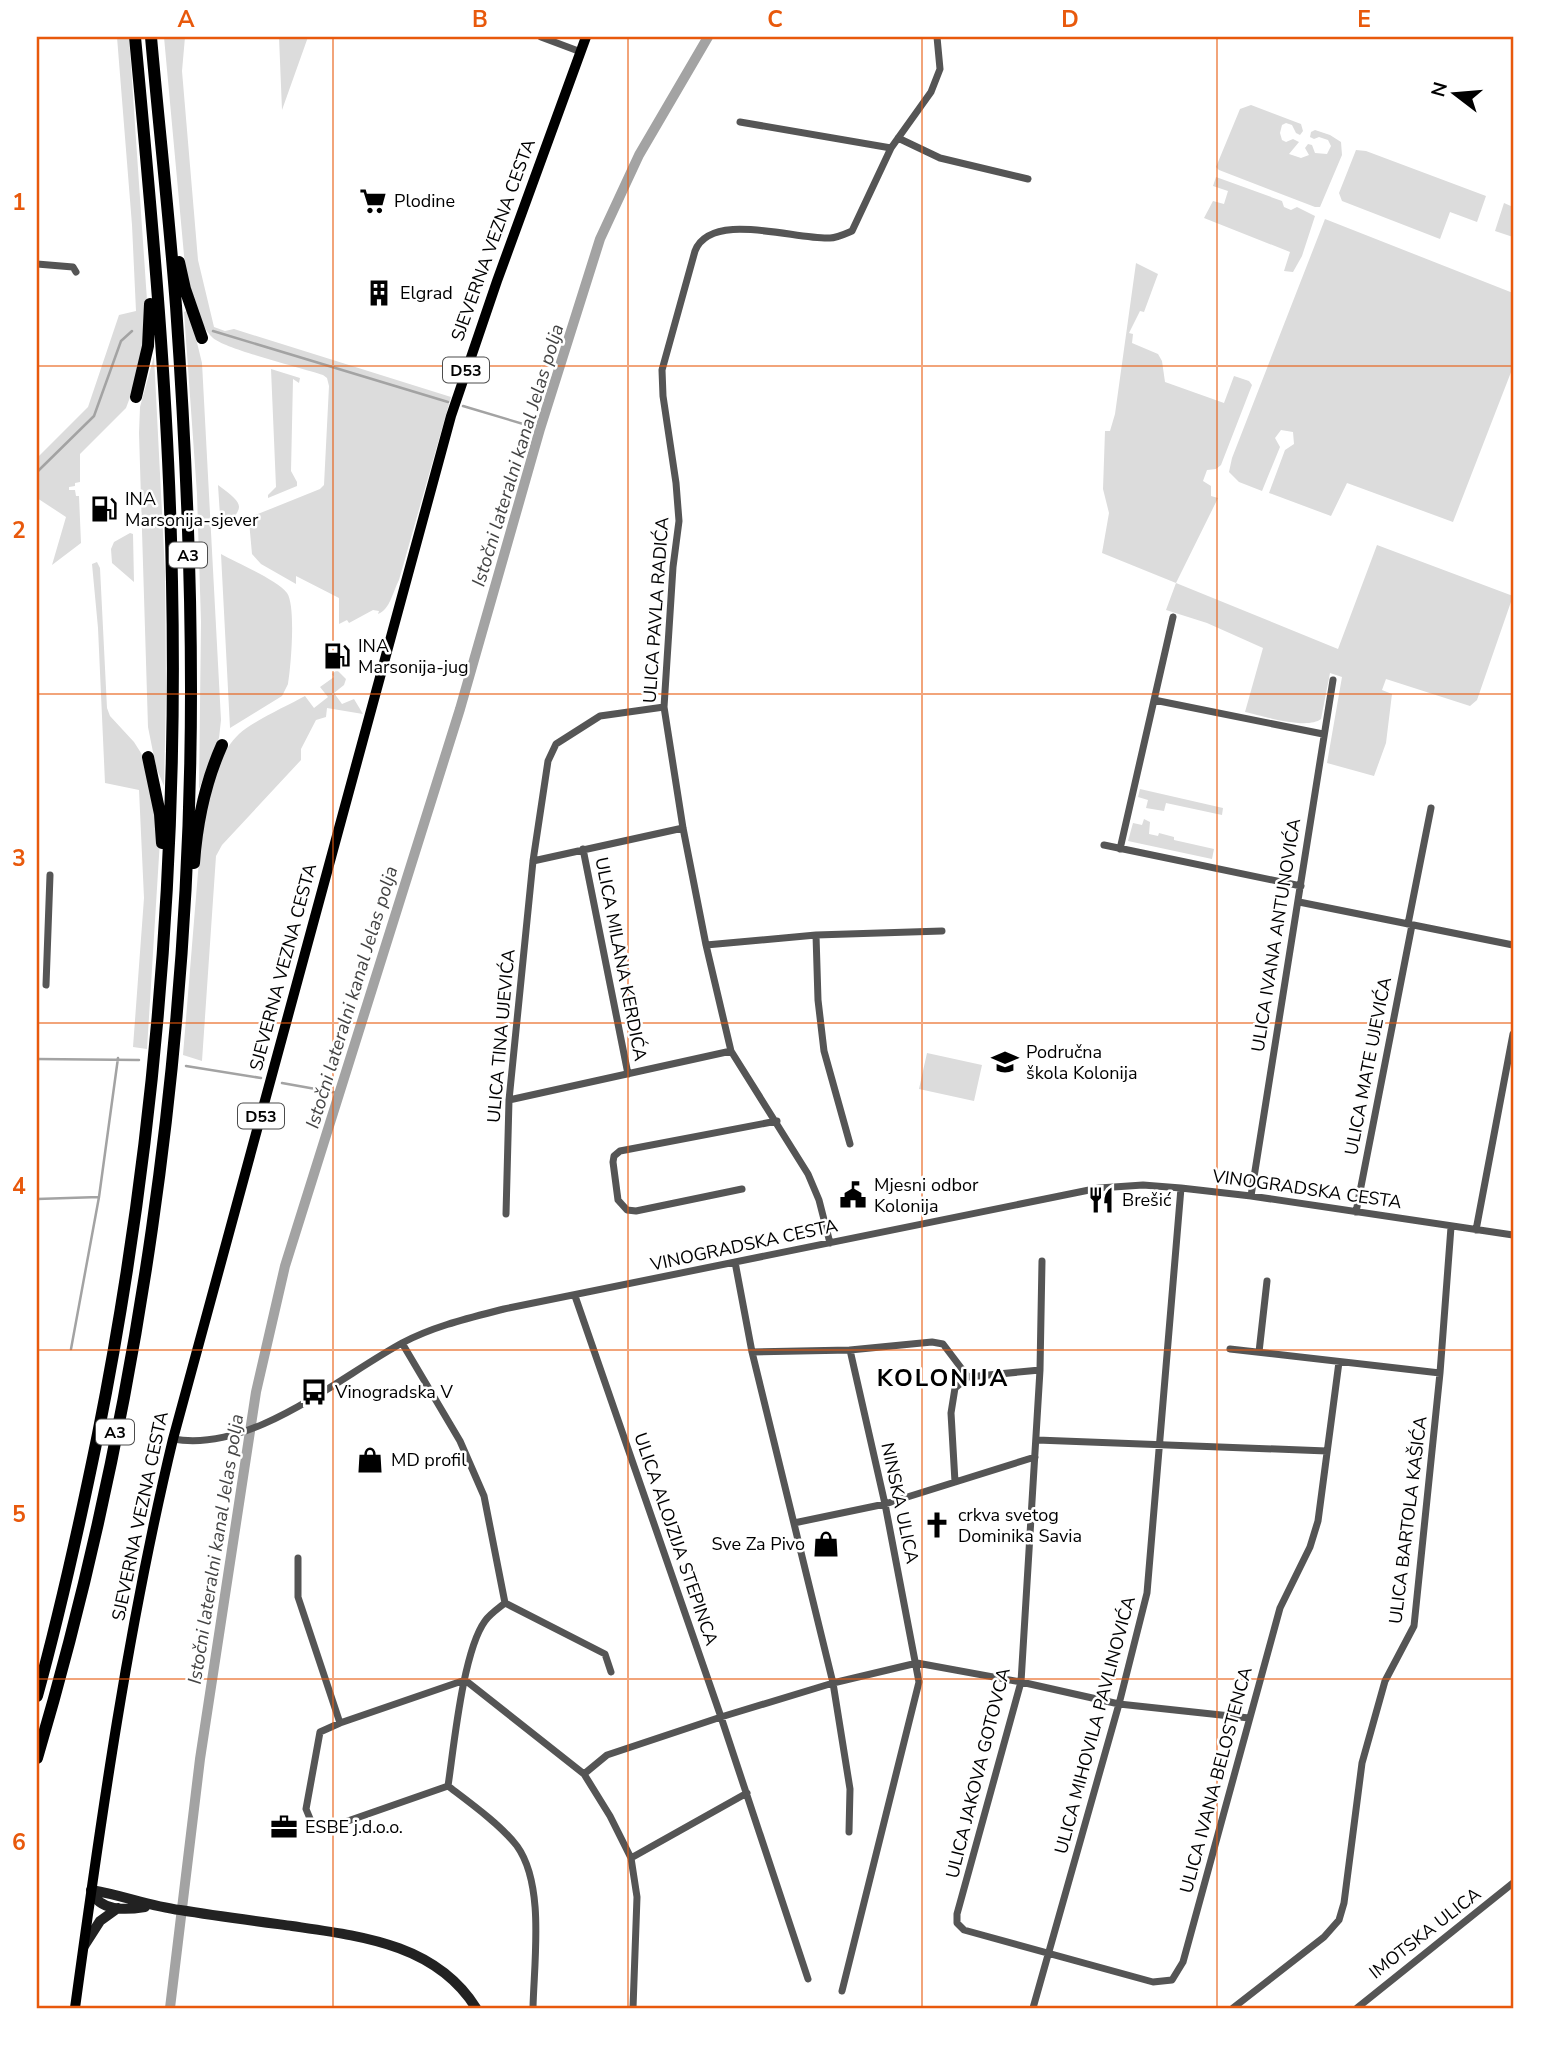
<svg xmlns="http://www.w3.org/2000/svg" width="1550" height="2045" viewBox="0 0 1550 2045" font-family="'Nunito Sans',sans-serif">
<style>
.green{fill:#dcdcdc}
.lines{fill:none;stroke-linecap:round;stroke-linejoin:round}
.stream{stroke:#a3a3a3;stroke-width:2.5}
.canal{stroke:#a3a3a3;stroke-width:10}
.street{stroke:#555;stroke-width:7}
.secondary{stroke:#222;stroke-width:10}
.primary{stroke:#000;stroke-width:10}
.highway{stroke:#000;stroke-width:12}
.grid{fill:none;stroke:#e8590c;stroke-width:2;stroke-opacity:0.55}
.labels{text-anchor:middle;stroke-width:5;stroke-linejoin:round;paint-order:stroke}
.shield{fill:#fff;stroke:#4c4c4c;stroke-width:2}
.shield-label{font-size:16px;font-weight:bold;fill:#000}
.poi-label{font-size:18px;fill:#000;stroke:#fff;text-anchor:start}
.street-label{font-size:18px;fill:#000;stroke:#fff}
.water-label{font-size:19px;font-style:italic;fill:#444;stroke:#fff}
.district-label{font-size:24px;font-weight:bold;letter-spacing:2px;fill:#000;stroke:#fff}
.neatline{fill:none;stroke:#e8590c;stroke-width:2.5}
.grid-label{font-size:23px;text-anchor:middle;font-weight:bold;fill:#e8590c}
</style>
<rect width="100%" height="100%" fill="#fff"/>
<!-- green -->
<path class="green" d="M117 37H129L148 315 135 384 126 408 80 454V482L75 483V486L69 487V490H75L76 496H79L81 543 52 565 66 517 37 498V458L88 407 119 315 136 311 132 225Z
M164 37H185L182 71 198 260 214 327 225 331 234 329 451 397 399 580C393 591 390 610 378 614L379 611 373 610 349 623 347 620 339 624V598L296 576V584L261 564 252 554 249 521 253 516 320 489 324 485 329 386 327 378 323 375C302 368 225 349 213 338 197 324 190 286 185 266Z
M279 37H308L282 110Z
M1251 105 1301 124 1303 131 1300 135 1296 133 1292 125 1286 123 1282 125 1280 133 1282 140 1286 142 1293 139 1299 142 1289 154 1301 158 1309 155 1305 148 1308 144 1312 145 1315 153 1327 154 1331 146 1328 140 1319 137 1314 139 1310 137 1311 132 1315 130 1330 135 1341 142 1342 155 1320 207H1315L1219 170 1216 167 1240 109Z
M1356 150 1366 151 1486 196 1477 222 1450 212 1440 239 1342 201 1339 193Z
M1216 177 1282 201 1284 207 1291 210 1297 207 1315 216 1302 256 1293 272 1284 271 1290 252 1204 218 1213 201 1224 204 1228 191 1213 186Z
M1504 203 1513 207V237L1495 231Z
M1325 219 1513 293V367L1453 522 1347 483 1331 516 1269 493 1285 450 1294 444 1293 432 1281 430 1275 438 1280 447 1262 491 1239 482 1229 472 1232 458Z
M1136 263 1158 274 1144 312 1140 311 1129 333 1133 334 1132 343 1158 354 1162 361 1165 382 1224 403 1234 376 1249 381 1252 385 1221 465 1216 469 1207 470 1203 481 1211 486V496L1218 498 1176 583 1338 649 1377 545 1513 596 1477 700 1470 706 1386 679 1382 690 1392 694 1386 743 1374 776 1327 763 1342 677 1330 673 1321 719C1307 730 1263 716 1245 712L1263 648 1207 623 1166 610 1176 583 1102 553 1109 513 1103 489 1105 431H1110L1115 414Z
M189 310 202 363 221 720 219 738 199 789 201 622 197 494 184 312Z
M154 356 165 572 166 693 164 786 156 767 148 727 139 433 140 407Z
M271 369 300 378 299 383 293 379 291 471 297 482V486L268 498V495L276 487Z
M218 485C246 506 245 506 221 531Z
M130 533 133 534 134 582 112 563 111 549 114 542Z
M221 554C237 563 277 580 287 593 296 605 291 667 288 684L282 696 230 728Z
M97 562 100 568 107 708 110 716 134 742 141 753 148 772 160 840 147 1049 133 1047 144 898 139 790 105 783 98 628 92 564Z
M337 670 346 679 344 685 334 693 342 704 354 699 363 714 327 708 326 717 316 720 301 749V760L222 845 216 856 202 1061 183 1055 202 824C209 794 216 756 239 734 253 721 287 706 305 696L314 708 328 697 320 687 334 677 332 674Z
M1140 789 1223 808 1222 815 1166 803 1164 811 1146 808 1148 800 1138 797Z
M1144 819 1150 822 1149 834 1158 836 1159 833 1174 837V840L1214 849 1212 859 1128 841 1133 823 1142 825Z
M927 1053 982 1065 974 1101 919 1089Z"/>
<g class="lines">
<!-- stream -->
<path class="stream" d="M213 331 448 402
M463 406 540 429
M37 472 94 416 121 341 132 331
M37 1059 139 1060
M186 1066 261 1078
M282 1083 338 1093
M37 1199 99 1197
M71 1349 99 1197 118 1058"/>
<!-- canal -->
<path class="canal" d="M170 2008 200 1759 256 1392 285 1266 460 709 540 429 600 239 639 155 708 37"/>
<!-- street -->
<path class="street" d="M541 37 581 52
M740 122 891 148
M898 138 940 158 1028 179
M37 264 73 267 76 272
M1154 700 1323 734
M1104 845 1301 886
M583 849 628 1074
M1120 849 1173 617
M533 861 683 828
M1299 902 1513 945
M1408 924 1431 808
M816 935 818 1000 824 1051 850 1144
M706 945 816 935 942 931
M46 985 50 875
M509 1100 731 1051
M742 1189 636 1211 627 1210 618 1200 613 1162 614 1156 620 1151 777 1121
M1251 1196 1333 680
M1356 1212 1412 925
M506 1214 509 1100 533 861 548 761 556 744 600 716 664 707
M1476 1230 1513 1034
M830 1243 819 1200 808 1174 731 1051 706 945 683 828 664 707 673 567 679 521 676 483 663 396 662 370 695 251C711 210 796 240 830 238 837 238 845 234 852 231L891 148 931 92 940 69 937 37
M1042 1261 1040 1370 1021 1682 957 1914V1923L964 1930 1153 1982 1172 1980 1183 1962 1280 1608 1310 1547 1318 1521 1339 1362
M735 1262 752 1352 833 1683 850 1789 849 1832
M575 1296 721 1717 808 1979
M402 1343 460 1441 484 1496 505 1603 605 1654 611 1672
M1230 1349 1440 1373
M752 1352 850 1350 932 1342 943 1344 968 1377
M1259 1352 1267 1281
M173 1439C252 1453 336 1379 402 1343 434 1326 469 1318 504 1309L1099 1188 1143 1185 1181 1188 1251 1196 1513 1235
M1037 1440 1327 1451
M955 1482 951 1413 955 1388 968 1377 1040 1370
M794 1523 885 1504 1035 1457
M298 1558V1597L340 1723
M505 1603C499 1608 490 1614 485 1621 463 1651 454 1746 448 1786 469 1802 501 1825 517 1846 545 1885 534 1961 533 2008
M584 1774 607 1755 721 1717 833 1683 917 1663 1021 1682 1119 1704 1249 1718
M448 1786 342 1823 321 1827 311 1821 306 1809 320 1732 340 1723 465 1680 584 1774 610 1816 631 1858 637 1897 633 2008
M631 1858 747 1793
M842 1991 919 1682 885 1504 850 1350
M1033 2008 1119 1704 1147 1593 1181 1188
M1233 2008 1324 1937 1339 1920 1344 1903 1362 1763 1385 1681 1414 1626 1440 1373 1451 1227
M1357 2008 1513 1883"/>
<!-- secondary -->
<path class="secondary" d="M91 1890C122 1895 149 1906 180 1910 217 1916 255 1921 292 1926 361 1936 436 1944 476 2008
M91 1890C99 1912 126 1910 145 1907
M84 1946 100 1921 118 1908"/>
<!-- primary -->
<path class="primary" d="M75 2008C101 1818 128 1626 173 1439L451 416 497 281 586 37"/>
<!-- highway -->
<path class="highway" d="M179 262 185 289 202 338
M136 397 148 346 150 304
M148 757 160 814 162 843
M194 863C197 821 205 783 222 745
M37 1696C61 1609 80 1522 98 1434 154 1153 178 868 172 582 169 400 152 218 135 37
M37 1758C138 1417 191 1045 191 690 191 562 185 434 176 306 169 216 159 127 151 37"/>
</g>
<!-- grid -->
<path class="grid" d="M333 37V2008M628 37V2008M922 37V2008M1217 37V2008M37 366H1513M37 694H1513M37 1023H1513M37 1350H1513M37 1679H1513"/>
<!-- icons -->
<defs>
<g id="supermarket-bare" transform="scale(2.1)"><path d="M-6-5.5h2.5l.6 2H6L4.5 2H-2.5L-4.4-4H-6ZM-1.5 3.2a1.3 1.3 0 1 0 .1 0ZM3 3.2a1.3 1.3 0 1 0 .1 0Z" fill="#000" stroke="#fff" stroke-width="2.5" paint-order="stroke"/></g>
<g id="building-bare" transform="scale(2.1)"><path d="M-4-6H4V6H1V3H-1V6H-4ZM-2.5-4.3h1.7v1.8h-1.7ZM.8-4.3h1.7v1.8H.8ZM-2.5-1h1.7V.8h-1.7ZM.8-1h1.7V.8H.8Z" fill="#000" stroke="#fff" stroke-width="2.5" paint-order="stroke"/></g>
<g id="fuel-bare" transform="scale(2.1)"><path d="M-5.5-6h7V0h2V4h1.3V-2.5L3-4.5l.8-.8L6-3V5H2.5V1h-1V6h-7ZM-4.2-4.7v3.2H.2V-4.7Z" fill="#000" stroke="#fff" stroke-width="2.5" paint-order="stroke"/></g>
<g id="school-bare" transform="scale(2.1)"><path d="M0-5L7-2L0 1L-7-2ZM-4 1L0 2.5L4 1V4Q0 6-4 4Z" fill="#000" stroke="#fff" stroke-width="2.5" paint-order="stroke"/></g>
<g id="civic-bare" transform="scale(2.1)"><path d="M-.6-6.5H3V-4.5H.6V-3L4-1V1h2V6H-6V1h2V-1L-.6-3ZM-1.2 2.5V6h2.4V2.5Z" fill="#000" stroke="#fff" stroke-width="2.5" paint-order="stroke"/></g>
<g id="restaurant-bare" transform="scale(2.1)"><path d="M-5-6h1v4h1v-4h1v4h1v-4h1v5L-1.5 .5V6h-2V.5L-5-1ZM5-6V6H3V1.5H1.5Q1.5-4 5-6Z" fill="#000" stroke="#fff" stroke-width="2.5" paint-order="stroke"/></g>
<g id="bus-bare" transform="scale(2.1)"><path d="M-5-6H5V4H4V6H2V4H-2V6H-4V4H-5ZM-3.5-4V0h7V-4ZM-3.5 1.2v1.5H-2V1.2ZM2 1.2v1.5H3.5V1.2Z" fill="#000" stroke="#fff" stroke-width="2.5" paint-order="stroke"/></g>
<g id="shop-bare" transform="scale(2.1)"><path d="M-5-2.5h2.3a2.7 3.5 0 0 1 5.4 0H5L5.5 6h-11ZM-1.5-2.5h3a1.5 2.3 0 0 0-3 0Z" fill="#000" stroke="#fff" stroke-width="2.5" paint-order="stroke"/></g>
<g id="church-bare" transform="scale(2.1)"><path d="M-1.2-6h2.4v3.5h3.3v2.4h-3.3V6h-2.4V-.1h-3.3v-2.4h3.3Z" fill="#000" stroke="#fff" stroke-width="2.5" paint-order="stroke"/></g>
<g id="office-bare" transform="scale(2.1)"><path d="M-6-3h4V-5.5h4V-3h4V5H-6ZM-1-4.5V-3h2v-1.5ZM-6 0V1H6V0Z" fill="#000" stroke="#fff" stroke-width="2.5" paint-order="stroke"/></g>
</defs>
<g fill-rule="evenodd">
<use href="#supermarket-bare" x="373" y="201"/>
<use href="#building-bare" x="379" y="293"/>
<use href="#fuel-bare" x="104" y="509"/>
<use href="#fuel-bare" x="337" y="656"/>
<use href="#school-bare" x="1005" y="1062"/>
<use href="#civic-bare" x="853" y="1195"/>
<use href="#restaurant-bare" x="1101" y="1200"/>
<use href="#bus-bare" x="314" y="1392"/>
<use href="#shop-bare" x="370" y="1460"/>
<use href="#church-bare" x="937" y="1525"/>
<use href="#shop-bare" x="826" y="1544"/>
<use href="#office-bare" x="284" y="1827"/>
</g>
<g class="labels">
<!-- shield labels -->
<g class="shield">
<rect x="443" y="357.5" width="46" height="25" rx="5"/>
<rect x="169" y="542.5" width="38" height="25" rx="5"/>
<rect x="238" y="1103.5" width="46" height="25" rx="5"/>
<rect x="96" y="1419.5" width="38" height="25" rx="5"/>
</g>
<g class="shield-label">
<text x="466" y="376">D53</text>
<text x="188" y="561">A3</text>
<text x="261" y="1122">D53</text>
<text x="115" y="1438">A3</text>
</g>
<!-- poi labels -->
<g class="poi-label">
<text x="394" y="207">Plodine</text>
<text x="400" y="299">Elgrad</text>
<text x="125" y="505">INA<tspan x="125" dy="21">Marsonija-sjever</tspan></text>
<text x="358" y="652">INA<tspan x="358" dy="21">Marsonija-jug</tspan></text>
<text x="1026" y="1058">Područna<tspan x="1026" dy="21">škola Kolonija</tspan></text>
<text x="874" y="1191">Mjesni odbor<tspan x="874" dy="21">Kolonija</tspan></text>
<text x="1122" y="1206">Brešić</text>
<text x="335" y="1398">Vinogradska V</text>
<text x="391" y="1466">MD profil</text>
<text x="958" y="1521">crkva svetog<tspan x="958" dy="21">Dominika Savia</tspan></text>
<text x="805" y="1550" text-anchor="end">Sve Za Pivo</text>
<text x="305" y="1833">ESBE j.d.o.o.</text>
</g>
<!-- street labels -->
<g class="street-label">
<text transform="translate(493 240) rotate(-70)" y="6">SJEVERNA VEZNA CESTA</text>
<text transform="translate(656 610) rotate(-86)" y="6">ULICA PAVLA RADIĆA</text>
<text transform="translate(1276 935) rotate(-81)" y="6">ULICA IVANA ANTUNOVIĆA</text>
<text transform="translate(621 959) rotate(79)" y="6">ULICA MILANA KERDIĆA</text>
<text transform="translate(283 967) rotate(-75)" y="6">SJEVERNA VEZNA CESTA</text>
<text transform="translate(501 1036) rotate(-85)" y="6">ULICA TINA UJEVIĆA</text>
<text transform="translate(1368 1066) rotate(-79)" y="6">ULICA MATE UJEVIĆA</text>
<text transform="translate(1307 1189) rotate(8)" y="6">VINOGRADSKA CESTA</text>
<text transform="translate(744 1245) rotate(-12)" y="6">VINOGRADSKA CESTA</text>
<text transform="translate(900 1503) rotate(78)" y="6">NINSKA ULICA</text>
<text transform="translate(140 1516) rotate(-78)" y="6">SJEVERNA VEZNA CESTA</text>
<text transform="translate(1408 1520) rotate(-83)" y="6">ULICA BARTOLA KAŠIĆA</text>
<text transform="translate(676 1539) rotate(71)" y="6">ULICA ALOJZIJA STEPINCA</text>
<text transform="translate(1095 1725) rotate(-75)" y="6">ULICA MIHOVILA PAVLINOVIĆA</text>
<text transform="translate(978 1773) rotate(-76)" y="6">ULICA JAKOVA GOTOVCA</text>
<text transform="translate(1216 1780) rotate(-75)" y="6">ULICA IVANA BELOSTENCA</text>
<text transform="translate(1425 1933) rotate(-38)" y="6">IMOTSKA ULICA</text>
</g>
<!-- water labels -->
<g class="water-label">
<text transform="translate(517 455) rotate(-73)" y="7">Istočni lateralni kanal Jelas polja</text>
<text transform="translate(351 997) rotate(-73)" y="7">Istočni lateralni kanal Jelas polja</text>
<text transform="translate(215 1549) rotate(-81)" y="7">Istočni lateralni kanal Jelas polja</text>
</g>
<!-- district labels -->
<g class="district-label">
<text x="943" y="1386">KOLONIJA</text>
</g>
</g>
<!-- border -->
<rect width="1550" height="2045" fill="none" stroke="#ffffff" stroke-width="77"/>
<!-- north arrow -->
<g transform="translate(1455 94) rotate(286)" stroke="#ffffff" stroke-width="5" paint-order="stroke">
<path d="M0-5L12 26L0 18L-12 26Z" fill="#000000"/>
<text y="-10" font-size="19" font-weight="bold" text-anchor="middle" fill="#000000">N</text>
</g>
<rect x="38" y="38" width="1474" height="1969" class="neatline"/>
<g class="grid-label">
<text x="186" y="27">A</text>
<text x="480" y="27">B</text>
<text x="775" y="27">C</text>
<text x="1070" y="27">D</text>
<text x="1364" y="27">E</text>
<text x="19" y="210">1</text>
<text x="19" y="538">2</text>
<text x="19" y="866">3</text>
<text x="19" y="1194">4</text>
<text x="19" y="1522">5</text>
<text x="19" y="1850">6</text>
</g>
</svg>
